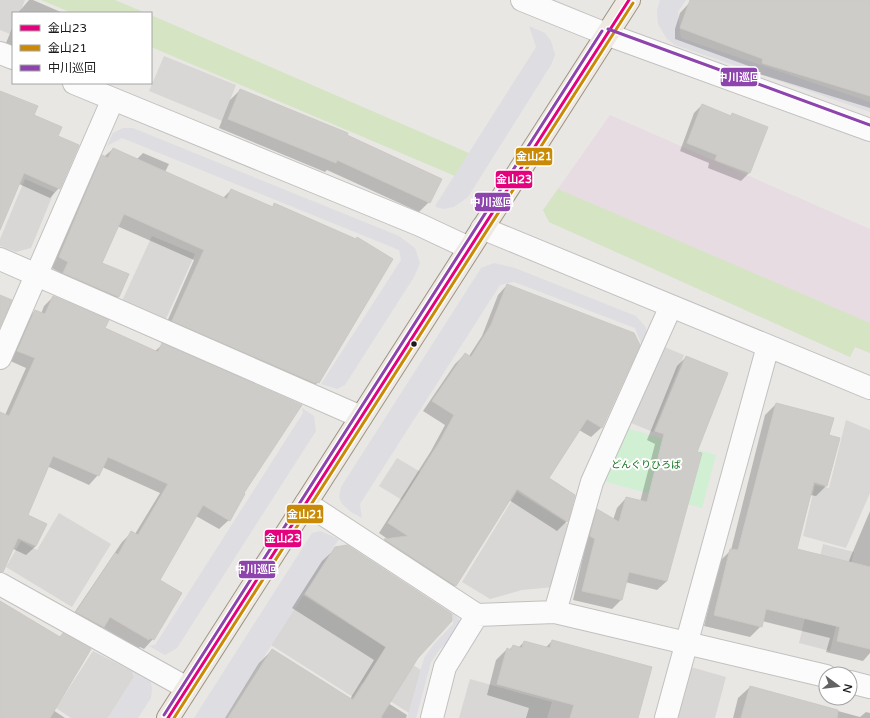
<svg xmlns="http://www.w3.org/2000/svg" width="870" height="718" viewBox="0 0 870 718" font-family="'Varela Round','Noto Sans JP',sans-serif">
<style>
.residential{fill:#d8d7d5}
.industrial{fill:#e7dce2}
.grass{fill:#d5e5c3}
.park{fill:#d1efd2}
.plaza{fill:#dedde2}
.shadow{fill:#0003}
.building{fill:#ceccc9;stroke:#ccc9c5}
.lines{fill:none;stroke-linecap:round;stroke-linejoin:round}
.minor-casing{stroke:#c2c1c0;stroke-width:24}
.major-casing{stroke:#9d9483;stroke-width:24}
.minor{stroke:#fcfbfb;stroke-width:22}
.major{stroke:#eeeae3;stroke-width:22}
.bus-1-casing{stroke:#fff;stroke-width:6}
.bus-2-casing{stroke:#fff;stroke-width:6}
.bus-3-casing{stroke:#fff;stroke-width:6}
.bus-1{stroke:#e5007d;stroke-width:3}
.bus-2{stroke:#cb8a05;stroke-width:3}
.bus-3{stroke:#8e44ad;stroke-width:3}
.bus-dot{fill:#1b1b1b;stroke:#fff;stroke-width:1.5}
.labels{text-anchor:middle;stroke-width:4;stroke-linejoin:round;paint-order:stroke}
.park-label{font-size:10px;fill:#11701a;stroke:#fff}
.line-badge{stroke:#fff;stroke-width:1.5}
.badge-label{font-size:11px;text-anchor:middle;font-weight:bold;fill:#fff}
</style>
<rect width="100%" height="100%" fill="#e9e7e4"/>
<!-- residential -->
<path class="residential" d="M0 0H25L20 13H13V29L10 34 0 30Z
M164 56 236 85 222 121 149 91Z
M25 179 54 192 31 248 16 252 0 246V239Z
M152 236 195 254 165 321 122 301Z
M662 346 684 355 653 432 631 423Z
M846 420 870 430V493L846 548 803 536 815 485 829 488Z
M397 458 473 503 443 525 379 486Z
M517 492 570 525 554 587 522 590 490 599 462 582Z
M59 513 111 544 72 607 6 567 21 541 37 550Z
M823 544 854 552 830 651 799 643Z
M303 595 421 670 409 713 362 683 353 697 271 645Z
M93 651 132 671 134 677 108 718H71L56 708Z
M691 667 726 677 715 718H677Z
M470 679 552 702 547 718H459Z"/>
<!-- industrial -->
<path class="industrial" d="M610 115 870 229V353L855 347 850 357 549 222 543 210Z"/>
<!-- grass -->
<path class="grass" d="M41 0H115L146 13H72Z
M151 15 469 153 455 176 151 47Z
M558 189 870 323V353L855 347 850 357 549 222 543 210Z"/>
<!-- park -->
<path class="park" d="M627 428 716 455 702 508 603 481Z"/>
<!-- plaza -->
<path class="plaza" d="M660 0H686L678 12 681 38 870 102V112L675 45 667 39 658 24 657 10Z
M529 26 545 33 551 41 555 55 551 65 468 197 454 207 443 209 437 207 435 206 536 47Z
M123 128H133L399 236 415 248 420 263 414 277 345 385 337 389 321 384 401 260 399 250 122 138 107 146 113 133Z
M494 263 515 268 636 316 645 326 647 333 642 346 635 328 514 282 500 285 360 504 362 518 351 512 342 504 339 497 341 487 481 268Z
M302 408 314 416 316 431 177 648 165 655 149 646 155 645 303 413Z
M320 531 339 539 225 718H194L312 533Z
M453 612 460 621 459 632 440 649 431 662 416 718H407L424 658 434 644 453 624Z
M132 671 151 682 152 689 151 698 138 718H108L134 677Z"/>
<!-- shadow -->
<path class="shadow" d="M29 0H33L63 13H18Z
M692 0H870V108L753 72 754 68 675 39V29L680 13Z
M13 26V46L6 43Z
M240 90 429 202 419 212 327 170 325 172 219 128 230 100Z
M0 92 32 115 57 137 59 188 50 198 19 184 0 224Z
M702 105 749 173 741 181 708 168 709 163 680 151 694 113Z
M113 149 137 159 143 153 169 164 165 172 223 198 231 190 271 208 275 204 318 382 308 392 163 331 194 260 117 226 101 263 128 275 118 297 108 307 54 283 59 272 50 267 93 166Z
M507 285 639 345 601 428 591 437 579 430 547 478 567 521 557 531 509 500 455 586 445 595 376 550 385 540H389L379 533 431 451 445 425 423 411 455 364 465 354 469 356 482 336 498 295Z
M53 297 104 328 155 351 162 345 242 494 229 520 219 529 196 516 159 581 153 639 144 649 140 647 138 649 102 627 93 636 68 622 122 542 132 532 135 534 160 493 102 467 98 475 89 485 47 466 26 515 36 546 26 555 11 548 0 572V413L5 415 26 368 8 360 25 321 35 311 41 314 44 306Z
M686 357 695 452 667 581 657 590 625 582 621 600 612 609 573 600 585 548 581 545 588 519 598 510 613 520 617 508 626 498 640 502 655 444 647 440 677 366Z
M776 404 828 436 827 485 816 496 810 495 795 550 848 563 870 511V653L863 661 826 652 830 638 762 621 761 626 750 637 704 626 720 561 731 550 765 415Z
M336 548 417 657 388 703 407 715 406 718H225L259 663 272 650 350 699 374 660 292 608 322 561Z
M0 603 53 710 65 718H0Z
M552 641 637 718H526L529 708 487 695 496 660 507 649 509 650 513 646 518 648 524 642 545 648Z
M750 687 860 717 866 712 870 713V718H733L738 698Z"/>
<!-- building -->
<path class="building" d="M690 0H870V96L762 63 763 59 680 28Z
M240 89 348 133 347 135 442 179 430 203 337 160 336 163 228 119Z
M0 91 38 106 34 115 62 127 58 136 79 145 60 189 24 173 0 230Z
M702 104 731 116 732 113 768 127 750 173 715 160 717 155 687 143Z
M113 148 227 199 231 189 273 207 274 203 356 239 357 237 393 259 319 383 317 382 315 383 172 321 204 250 124 214 102 263 129 274 119 297 63 273 68 262 59 257 102 155 108 158Z
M507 284 634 333 640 345 602 428 587 419 549 478 575 495 568 522 517 489 456 586 384 539 408 536 388 523 440 441 454 415 432 401 465 353 471 357 491 325Z
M0 295 12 300 0 327Z
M53 296 109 320 105 328 158 352 162 343 302 405 244 493 245 494 230 521 203 505 160 580 182 593 154 640 150 638 149 640 110 617 104 627 76 612 115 553 118 555 131 531 138 535 168 484 108 457 99 476 53 456 28 515 47 524 36 546 18 538 3 572H0V412L9 416 35 358 17 351 35 310 45 314Z
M686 356 728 373 697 452 702 453 667 581 629 572 622 600 582 591 595 539 590 536 597 509 619 522 626 497 647 502 664 434 655 431Z
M776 403 834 418 829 435 840 438 827 486 814 482 797 549 870 567V649L837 641 840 627 766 609 762 627 714 615 730 549 738 550Z
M347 545 452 614V621L418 658 381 717 382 718H228L272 649 353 700 386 647 305 594 335 547Z
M0 601 60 637 63 633 91 649 50 718H0Z
M552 640 652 667 638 718H570L574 705 497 684 507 648 511 650 513 645 522 648 524 641 550 648Z
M750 686 838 710 837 718H741Z"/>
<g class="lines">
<!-- minor casing -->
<g class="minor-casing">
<path id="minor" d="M522 0 606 34 870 130
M0 53 13 58
M74 83 420 225 469 248
M482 228 870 388
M0 259 361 417
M0 358 113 99
M306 503 477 615 555 612 826 676
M0 584 187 688
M555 612 592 482 671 306
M850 682 870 687
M432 718 445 667 477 615
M666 718 768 346"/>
</g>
<!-- major casing -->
<g class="major-casing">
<path id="major" d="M168 718 629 0"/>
</g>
<!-- minor -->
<use href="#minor" class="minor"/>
<!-- major -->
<use href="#major" class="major"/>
<!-- bus-1 casing -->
<g class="bus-1-casing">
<path id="bus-1" d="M168 718 629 0"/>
</g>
<!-- bus-2 casing -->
<g class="bus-2-casing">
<path id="bus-2" d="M174 718 633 3"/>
</g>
<!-- bus-3 casing -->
<g class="bus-3-casing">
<path id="bus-3" d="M608 29 870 125
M164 715 602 31"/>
</g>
<!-- bus-1 -->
<use href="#bus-1" class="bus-1"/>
<!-- bus-2 -->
<use href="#bus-2" class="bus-2"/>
<!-- bus-3 -->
<use href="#bus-3" class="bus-3"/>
</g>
<!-- markers -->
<circle class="bus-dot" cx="414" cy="344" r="3.5"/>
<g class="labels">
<!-- park labels -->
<g class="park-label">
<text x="646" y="468">どんぐりひろば</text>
</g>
</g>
<g class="line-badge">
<rect x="720" y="67" width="38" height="20" rx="4" fill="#8e44ad"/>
<rect x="515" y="147" width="38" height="19" rx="4" fill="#cb8a05"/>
<rect x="495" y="170" width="38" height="19" rx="4" fill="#e5007d"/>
<rect x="474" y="192" width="37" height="20" rx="4" fill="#8e44ad"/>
<rect x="286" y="504" width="38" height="20" rx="4" fill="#cb8a05"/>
<rect x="264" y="529" width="38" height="19" rx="4" fill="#e5007d"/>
<rect x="238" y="560" width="38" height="19" rx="4" fill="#8e44ad"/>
</g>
<g class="badge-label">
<text x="739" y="81">中川巡回</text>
<text x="534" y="160">金山21</text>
<text x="514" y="183">金山23</text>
<text x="492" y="206">中川巡回</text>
<text x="305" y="518">金山21</text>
<text x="283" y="542">金山23</text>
<text x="257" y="573">中川巡回</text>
</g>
<!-- legend -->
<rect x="12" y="12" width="140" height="72" fill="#ffffff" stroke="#a4a4a4"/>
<rect x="20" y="25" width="20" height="6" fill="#e5007d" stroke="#a4a4a4"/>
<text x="48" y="32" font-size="12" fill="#1b1b1b">金山23</text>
<rect x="20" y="45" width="20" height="6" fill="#cb8a05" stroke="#a4a4a4"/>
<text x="48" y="52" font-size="12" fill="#1b1b1b">金山21</text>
<rect x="20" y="65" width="20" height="6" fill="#8e44ad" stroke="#a4a4a4"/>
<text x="48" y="72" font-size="12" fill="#1b1b1b">中川巡回</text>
<!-- north arrow -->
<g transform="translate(838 686) rotate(105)"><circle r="19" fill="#ffffff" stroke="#a4a4a4"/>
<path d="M0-3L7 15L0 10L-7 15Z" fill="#636261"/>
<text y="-6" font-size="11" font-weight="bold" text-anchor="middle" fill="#1b1b1b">N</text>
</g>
</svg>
